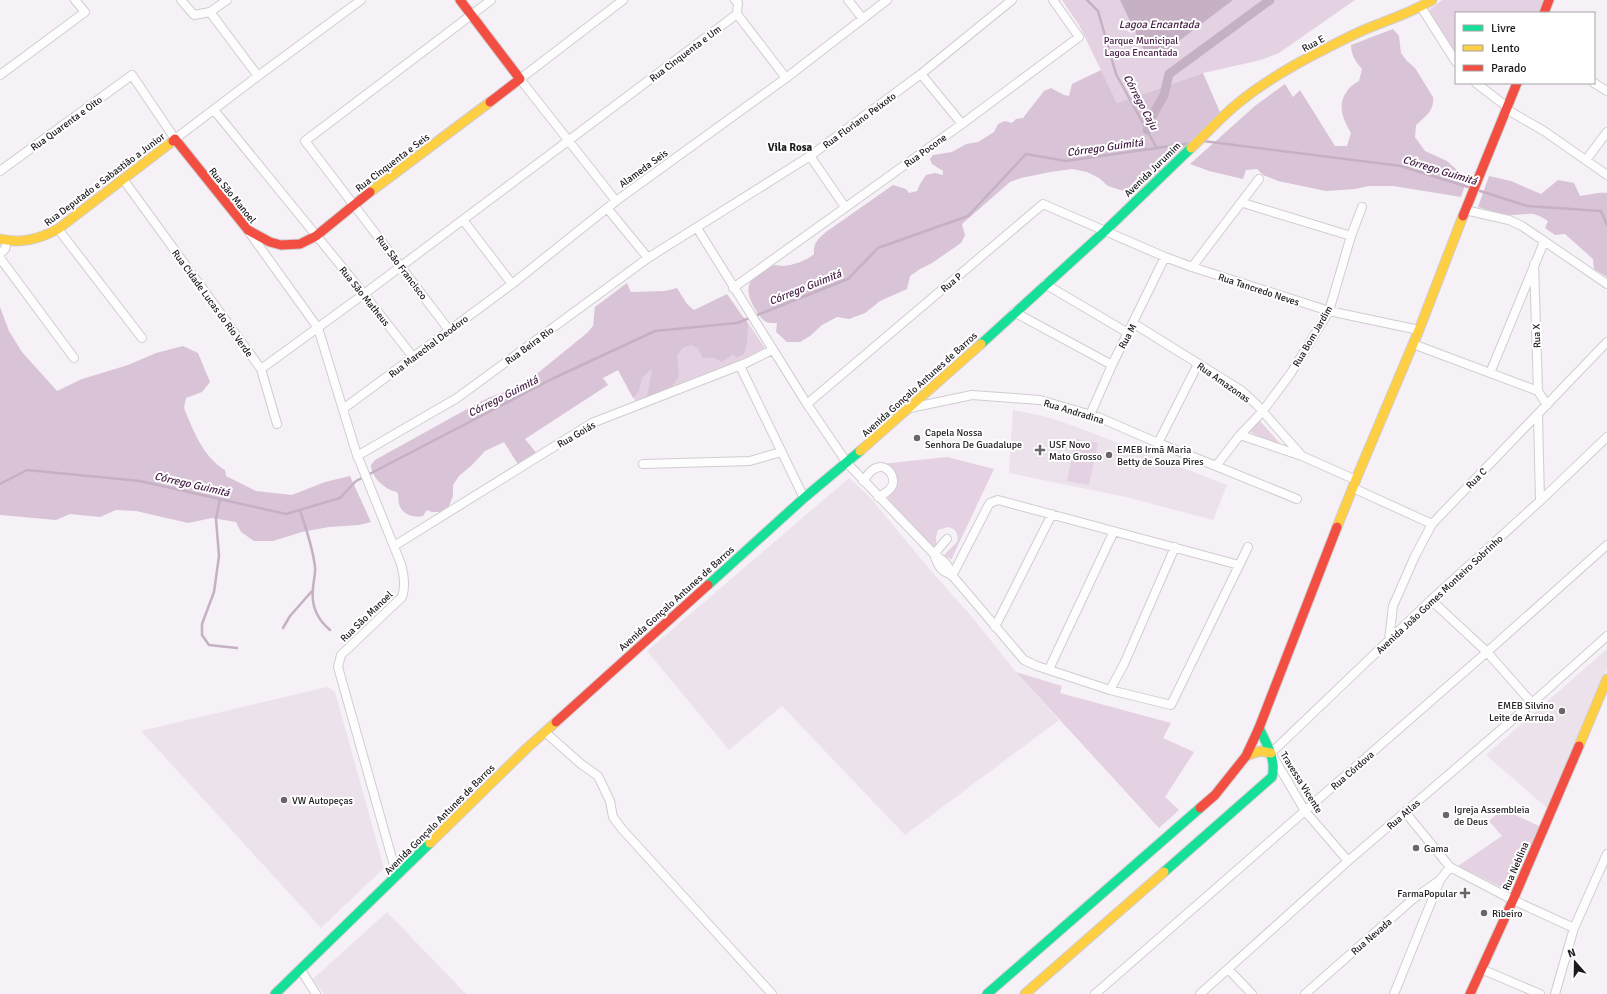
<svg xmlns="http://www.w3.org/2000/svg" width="1607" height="994" viewBox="0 0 1607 994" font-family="Signika,sans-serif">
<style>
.built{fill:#ece2eb}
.green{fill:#e4d2e2}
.forest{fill:#d8c4d6}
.water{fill:#c6b0c4}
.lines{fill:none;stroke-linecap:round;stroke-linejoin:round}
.stream{stroke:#c6b0c4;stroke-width:2.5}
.canal{stroke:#c6b0c4;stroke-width:9}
.street-casing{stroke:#d0cdd0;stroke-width:10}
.fast-casing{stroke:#d0cdd0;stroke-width:11}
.slow-casing{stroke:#d0cdd0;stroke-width:11}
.jam-casing{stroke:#d0cdd0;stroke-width:11}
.street{stroke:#fefdfe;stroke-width:8}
.fast{stroke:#16e098;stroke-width:9}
.slow{stroke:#ffcf43;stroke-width:9}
.jam{stroke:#f24e42;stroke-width:9}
.poi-dot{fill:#696569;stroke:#fff;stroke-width:1.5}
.labels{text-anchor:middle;stroke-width:4;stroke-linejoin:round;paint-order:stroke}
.park-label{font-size:10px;fill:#482147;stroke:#fff}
.street-label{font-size:10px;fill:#1d1a1d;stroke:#fff}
.poi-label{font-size:10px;fill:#1d1a1d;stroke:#fff;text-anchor:start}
.water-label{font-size:11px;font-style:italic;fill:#431c42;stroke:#fff}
.neighbourhood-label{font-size:11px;font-weight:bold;fill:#1d1a1d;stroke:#fff}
</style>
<rect width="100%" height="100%" fill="#f6f1f6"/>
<!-- built -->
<path class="built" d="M1013 410 1047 417 1074 426 1227 485 1213 520 1126 497 1009 473Z
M849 478 869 496 932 572 972 617 1016 672 1059 720 905 835 782 706 729 750 647 651Z
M1607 649V668L1548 809 1486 755Z
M327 687 335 692 384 868 321 928 141 731Z
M387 912 466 994H324L313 979Z"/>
<!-- green -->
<path class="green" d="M1062 0H1355L1279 53 1261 60 1203 73 1117 103 1079 25Z
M1442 0H1544L1539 13H1456V57L1429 12 1430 9Z
M744 317 765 348 737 362 636 402 615 364Z
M1259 420 1286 450 1250 432Z
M1075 439 1098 443 1089 485 1067 481Z
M947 457 994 469 951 560 948 557 945 561 943 557 944 555 957 542C959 534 956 529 948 527L938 530 936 537 937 549 934 551 889 503C886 496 891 490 895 485L880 466 871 465Z
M1016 672 1062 686 1060 693 1171 723 1163 738 1194 752 1165 797 1179 810 1159 828Z
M1503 809 1541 827 1511 892 1458 866 1502 836 1489 821Z"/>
<!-- forest -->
<path class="forest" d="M1393 29 1399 36 1401 53 1407 61 1415 68 1433 97C1435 110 1425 117 1416 125L1415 137 1425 151 1447 161 1467 179 1461 197 1393 186H1369L1355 189 1326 191 1278 181 1263 175 1257 169 1246 170 1243 179 1209 171 1190 164 1256 105 1285 84 1293 97 1300 90 1335 146H1347L1351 133C1344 120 1336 106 1347 91 1349 87 1356 83 1359 81L1362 69C1356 62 1351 55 1351 45Z
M1101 70 1117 103 1203 73 1220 112 1196 137 1138 191 1130 193 1108 186 1099 178 1087 172 1072 169 1050 172 1021 178 1010 182 962 224 965 235 961 243 932 263 920 269 910 276 907 289 880 301 865 313 849 319 837 317 822 325 810 336 800 342H787L776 332 777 323C765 323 764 322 757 312 747 296 742 282 763 271 766 269 770 266 774 265 777 265 780 266 783 266 794 265 806 261 814 254 813 243 818 239 826 232L893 185 906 189 909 193 917 191 920 184 926 175 935 173 943 175V171L932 164 930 159 933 155 952 152 966 144 978 142 994 132 998 124 1005 121 1012 123 1016 119 1023 118 1044 91 1051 88 1064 95 1069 96 1072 84Z
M1489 176 1511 181 1541 194 1558 180 1574 183 1580 196C1590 195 1597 192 1607 193V277L1594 269 1593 259 1565 234 1555 235 1545 228 1548 221C1530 210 1531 215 1512 215 1501 215 1488 210 1478 207Z
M627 283 631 292 665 291 677 288 687 304 694 310 727 294 748 324 747 343 744 354 737 358 733 354 722 362 714 358H703L698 348 691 345 682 348 677 356 679 376 674 384 667 391 646 398C650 388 650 379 652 369L642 378 639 391 633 398 618 370 603 378 608 385 525 439 538 455 519 466 504 442 485 451 472 465 459 476 453 485V496L449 506 441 512H432L427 510 423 516C414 518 402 515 399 504 398 500 399 496 397 492 385 490 371 477 371 465L375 460 467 409 488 398 523 385 587 333 593 326 595 307Z
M0 307 9 331 22 352 57 391 82 379 128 365 156 353 183 346 198 353 210 382 202 392 186 398 184 408C193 430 203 457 225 470L226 476 256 491 292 495 325 482 350 476 371 522 359 525 329 527 302 532 273 541H254L241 532 236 522 212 518 188 523 136 511 116 510 100 517 70 514 56 520 0 515Z"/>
<!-- water -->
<path class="water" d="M1120 0H1233L1163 53C1154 56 1150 55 1143 48Z"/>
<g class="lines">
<!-- stream -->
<path class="stream" d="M1087 0 1098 11 1116 74 1156 147
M1203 141 1401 166 1471 188
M1477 190 1527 206 1601 211 1607 225
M0 484 27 470 140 481 286 514 340 498 356 481 554 378 655 331 737 323 848 279 878 248 968 216 1026 154 1066 161 1192 143
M220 499 216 519 219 556 214 592 202 624V635L209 645 237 648
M300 510C306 529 313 548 315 567 316 574 313 582 313 589 311 606 318 620 330 630
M283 628 290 616 312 591"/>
<!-- canal -->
<path class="canal" d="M1147 130 1150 120 1164 95 1169 74 1270 0"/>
<!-- street casing -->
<g class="street-casing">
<path id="street" d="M181 0 194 15 210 12
M227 0 210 12 258 76 361 0
M735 0 738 3 737 14
M848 0 863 19
M1421 7 1456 62
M921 74 962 124
M0 75 85 12 75 0
M1476 83 1507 107
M1594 83 1607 91
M1506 109 1544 131 1607 175
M214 110 364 294 413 357
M810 156 845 207
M1586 160 1607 132
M0 171 132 75 175 139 258 76
M123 179 261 369 277 424
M616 201 520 79 623 0
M1243 203 1351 236
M607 208 648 258
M1465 210 1509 220 1522 226 1607 284
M463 220 512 284
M697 228 807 404 847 463 934 554C941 559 949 564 951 574 940 572 937 563 934 554
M58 229 142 338
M249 232 318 328 356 452 401 564C404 575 406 586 402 597L341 655 338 667 397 876
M0 254 5 249 7 241
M0 258 74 358
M1534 264 1538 391 1547 405
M1192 267 1259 179
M1045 284 1128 333
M733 288 962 124 1079 37 1053 0
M1014 312 1112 365
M1133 323 1242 391 1257 405 1302 456
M449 330 305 141 491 0
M1413 344 1538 391
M740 366 804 498
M261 369 364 294 737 14 786 78
M1490 373 1544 242
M807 404 1043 204 1165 257 1192 267 1329 311 1419 330
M910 408 972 395 1040 400 1098 417 1158 443 1216 466 1297 499
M343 409 512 284 616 201 786 78 887 0
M1538 414 1540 501
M1090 415 1112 365 1165 257
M1240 435 1302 456 1356 480
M1158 443 1198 364
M357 456 457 398 648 258 810 156 921 74 1012 0
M643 464 750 461 781 452
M1216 466 1240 435 1262 412 1291 373 1329 311 1351 236 1362 207
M863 481C866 477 870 471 874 469 887 461 900 480 889 490 886 493 882 495 878 497
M1353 488 1432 524
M394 546 592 423 746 363 772 350
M934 554 947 539
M951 574 1024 660 1037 666 1110 690 1171 705 1248 547
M952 576 988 506 990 503 998 500 1239 565
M1431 600 1487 652 1532 703
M995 627 1052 514
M1389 640 1393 606 1415 556 1432 524 1607 342
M1049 669 1114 531
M1110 690 1124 664 1175 547
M545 732 581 764 598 776 610 801 613 817 622 829 772 994
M1405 812 1450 867 1513 900 1574 928
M1348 861 1305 811 1271 753 1431 600 1540 501 1607 437
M1228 969 1252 994
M1481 969 1540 994
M301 970 316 994
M1095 994 1487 652 1607 545
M1200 994 1348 861 1532 703 1607 636
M1305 994 1413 899 1440 880
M1394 994 1440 880 1450 867
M1555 994 1574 928 1607 854"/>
</g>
<!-- fast casing -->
<g class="fast-casing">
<path id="fast" d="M981 344 1105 231 1191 148
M708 585 804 498 860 451
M1164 872 1272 777C1277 760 1266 743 1259 728
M275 994 430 843
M987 994 1200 808"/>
</g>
<!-- slow casing -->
<g class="slow-casing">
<path id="slow" d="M1191 148C1207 133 1221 117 1237 104 1272 75 1314 54 1355 34 1380 22 1408 15 1432 0
M370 192 490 102
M0 239C21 244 39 239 58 229L173 141
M860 451 981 344
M1337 527 1359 472 1419 330 1463 216
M1579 746 1607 679
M1246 756 1260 751 1271 753
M430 843 527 748 556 722
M1025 994 1164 872"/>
</g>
<!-- jam casing -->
<g class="jam-casing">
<path id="jam" d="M460 0 520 79 490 102
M1544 13 1549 0
M173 141 175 139 248 230 270 242 281 245 300 244 316 236 370 192
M1463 216 1517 83
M556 722 708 585
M1200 808 1215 795 1246 756 1259 728 1337 527
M1470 994 1513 900 1579 746"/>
</g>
<!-- street -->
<use href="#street" class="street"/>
<!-- fast -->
<use href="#fast" class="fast"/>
<!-- slow -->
<use href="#slow" class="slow"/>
<!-- jam -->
<use href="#jam" class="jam"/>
</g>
<!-- markers -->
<g class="poi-dot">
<circle cx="917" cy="438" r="4"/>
<path d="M1038 444h4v4h4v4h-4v4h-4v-4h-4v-4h4z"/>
<circle cx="1109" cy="455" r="4"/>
<circle cx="1562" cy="711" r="4"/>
<circle cx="284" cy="800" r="4"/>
<circle cx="1446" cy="815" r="4"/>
<circle cx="1416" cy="848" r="4"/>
<path d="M1463 887h4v4h4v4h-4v4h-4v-4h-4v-4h4z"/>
<circle cx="1484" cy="913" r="4"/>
</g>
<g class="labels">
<!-- park labels -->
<g class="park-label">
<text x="1141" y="44">Parque Municipal<tspan x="1141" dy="12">Lagoa Encantada</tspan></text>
</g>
<!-- street labels -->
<g class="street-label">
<text transform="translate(1313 43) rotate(-29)" y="4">Rua E</text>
<text transform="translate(685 53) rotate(-37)" y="4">Rua Cinquenta e Um</text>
<text transform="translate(859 120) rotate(-36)" y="4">Rua Floriano Peixoto</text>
<text transform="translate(66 123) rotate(-36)" y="4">Rua Quarenta e Oito</text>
<text transform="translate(925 150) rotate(-36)" y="4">Rua Pocone</text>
<text transform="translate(392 162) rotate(-37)" y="4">Rua Cinquenta e Seis</text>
<text transform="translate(643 168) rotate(-36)" y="4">Alameda Seis</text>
<text transform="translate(1152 169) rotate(-44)" y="4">Avenida Jurumim</text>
<text transform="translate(104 179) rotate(-37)" y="4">Rua Deputado e Sabastião a Junior</text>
<text transform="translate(233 195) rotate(51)" y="4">Rua São Manoel</text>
<text transform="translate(402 267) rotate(53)" y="4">Rua São Francisco</text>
<text transform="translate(951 282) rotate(-40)" y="4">Rua P</text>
<text transform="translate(1259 289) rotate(18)" y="4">Rua Tancredo Neves</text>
<text transform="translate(365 296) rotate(51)" y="4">Rua São Matheus</text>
<text transform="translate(213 303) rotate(54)" y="4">Rua Cidade Lucas do Rio Verde</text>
<text transform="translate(1127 336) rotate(-62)" y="4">Rua M</text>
<text transform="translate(1312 336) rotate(-60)" y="4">Rua Bom Jardim</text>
<text transform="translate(1536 336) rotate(-92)" y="4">Rua X</text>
<text transform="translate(529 345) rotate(-36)" y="4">Rua Beira Rio</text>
<text transform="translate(428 346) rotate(-37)" y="4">Rua Marechal Deodoro</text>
<text transform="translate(1224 382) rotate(35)" y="4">Rua Amazonas</text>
<text transform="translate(919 384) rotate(-42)" y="4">Avenida Gonçalo Antunes de Barros</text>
<text transform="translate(1074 411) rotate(17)" y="4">Rua Andradina</text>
<text transform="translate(576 434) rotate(-30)" y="4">Rua Goiás</text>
<text transform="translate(1476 478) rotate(-46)" y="4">Rua C</text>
<text transform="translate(1439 594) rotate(-43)" y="4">Avenida João Gomes Monteiro Sobrinho</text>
<text transform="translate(676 598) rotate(-42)" y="4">Avenida Gonçalo Antunes de Barros</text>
<text transform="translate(366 616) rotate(-44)" y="4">Rua São Manoel</text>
<text transform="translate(1352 770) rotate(-41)" y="4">Rua Córdova</text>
<text transform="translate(1302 782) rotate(58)" y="4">Travessa Vicente</text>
<text transform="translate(1403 814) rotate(-41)" y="4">Rua Atlas</text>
<text transform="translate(439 819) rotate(-45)" y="4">Avenida Gonçalo Antunes de Barros</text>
<text transform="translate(1515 866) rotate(-67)" y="4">Rua Neblina</text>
<text transform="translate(1371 936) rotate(-41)" y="4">Rua Nevada</text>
</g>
<!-- poi labels -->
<g class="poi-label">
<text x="925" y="436">Capela Nossa<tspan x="925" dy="12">Senhora De Guadalupe</tspan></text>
<text x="1049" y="448">USF Novo<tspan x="1049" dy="12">Mato Grosso</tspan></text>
<text x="1117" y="453">EMEB Irmã Maria<tspan x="1117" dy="12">Betty de Souza Pires</tspan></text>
<text x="1554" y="709" text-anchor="end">EMEB Silvino<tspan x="1554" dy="12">Leite de Arruda</tspan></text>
<text x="292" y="804">VW Autopeças</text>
<text x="1454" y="813">Igreja Assembleia<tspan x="1454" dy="12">de Deus</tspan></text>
<text x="1424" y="852">Gama</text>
<text x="1457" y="897" text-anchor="end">FarmaPopular</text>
<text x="1492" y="917">Ribeiro</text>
</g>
<!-- water labels -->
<g class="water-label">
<text x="1159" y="28">Lagoa Encantada</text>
<text transform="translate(1141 102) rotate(62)" y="4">Córrego Caju</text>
<text transform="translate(1105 147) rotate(-8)" y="4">Córrego Guimitá</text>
<text transform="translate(1440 170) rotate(17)" y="4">Córrego Guimitá</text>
<text transform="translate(805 287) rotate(-22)" y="4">Córrego Guimitá</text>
<text transform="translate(503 396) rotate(-27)" y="4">Córrego Guimitá</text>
<text transform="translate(192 484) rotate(13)" y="4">Córrego Guimitá</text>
</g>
<!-- neighbourhood labels -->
<g class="neighbourhood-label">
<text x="790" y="151">Vila Rosa</text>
</g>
</g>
<!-- legend -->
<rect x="1455" y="12" width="140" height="72" fill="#ffffff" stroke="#a5a3a5"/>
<rect x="1463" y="25" width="20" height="6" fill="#16e098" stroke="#a5a3a5"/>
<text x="1491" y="32" font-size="12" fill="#1d1a1d">Livre</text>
<rect x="1463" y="45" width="20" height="6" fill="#ffcf43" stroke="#a5a3a5"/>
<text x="1491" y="52" font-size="12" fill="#1d1a1d">Lento</text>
<rect x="1463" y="65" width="20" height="6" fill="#f24e42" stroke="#a5a3a5"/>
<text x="1491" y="72" font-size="12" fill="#1d1a1d">Parado</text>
<!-- north arrow -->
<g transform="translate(1575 962) rotate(340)" stroke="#ffffff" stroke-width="3" paint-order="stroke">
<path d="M0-3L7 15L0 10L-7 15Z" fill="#1d1a1d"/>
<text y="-6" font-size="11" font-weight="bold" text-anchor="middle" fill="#1d1a1d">N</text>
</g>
</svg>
